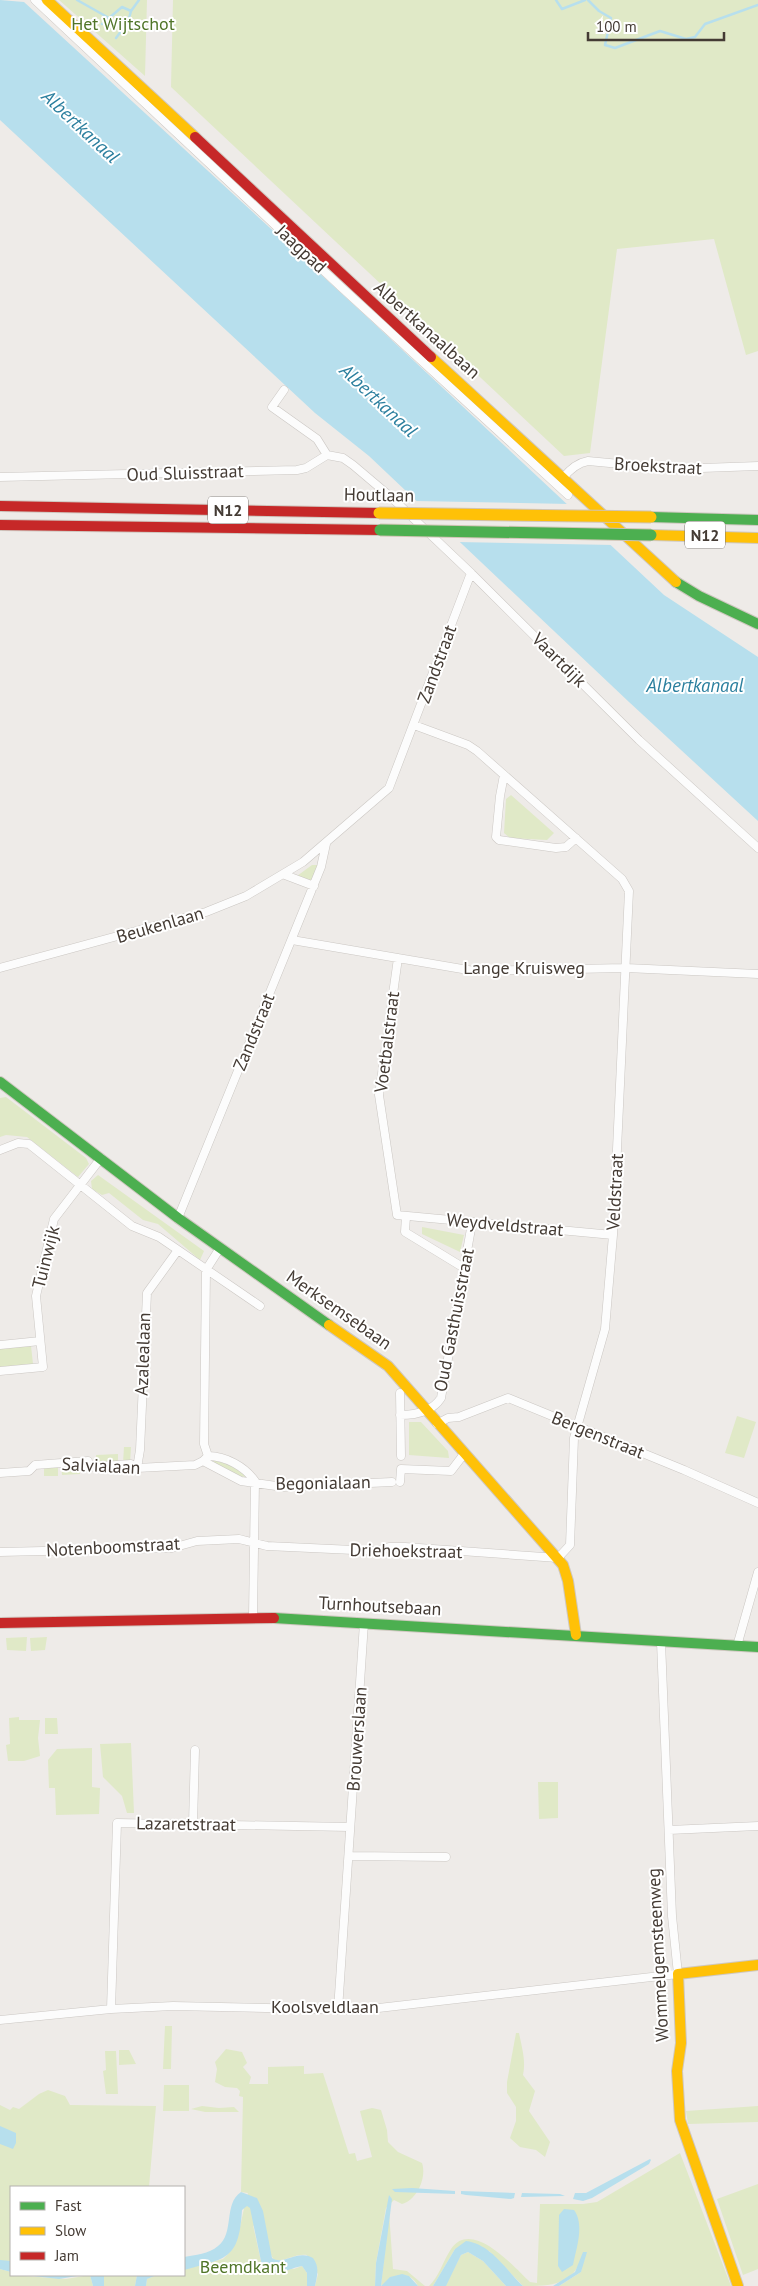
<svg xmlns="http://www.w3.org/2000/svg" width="758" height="2286" viewBox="0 0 758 2286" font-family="'PT Sans',sans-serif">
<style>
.green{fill:#e0e9c7}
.water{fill:#b7dfed}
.pier{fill:#eeebe8}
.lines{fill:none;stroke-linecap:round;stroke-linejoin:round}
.stream{stroke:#b7dfed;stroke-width:2.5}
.street-casing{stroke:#cbc7c3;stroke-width:9}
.fast-casing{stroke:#cfc8c0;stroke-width:12}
.slow-casing{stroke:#cfc8c0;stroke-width:12}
.jam-casing{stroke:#cfc8c0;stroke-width:12}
.street{stroke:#fcfcfc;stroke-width:8}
.fast{stroke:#4caf50;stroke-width:10}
.slow{stroke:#ffc107;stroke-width:10}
.jam{stroke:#c62828;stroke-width:10}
.fast-bridge-casing{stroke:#d1c4b5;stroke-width:13;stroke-linecap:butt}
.slow-bridge-casing{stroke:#d1c4b5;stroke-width:13;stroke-linecap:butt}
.fast-bridge{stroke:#4caf50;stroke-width:11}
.slow-bridge{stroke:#ffc107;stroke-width:11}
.labels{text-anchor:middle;stroke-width:4;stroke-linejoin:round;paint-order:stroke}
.shield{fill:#fff;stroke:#7c7671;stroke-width:1}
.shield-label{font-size:16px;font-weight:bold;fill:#443b34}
.park-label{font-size:18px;fill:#507528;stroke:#fff}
.street-label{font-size:18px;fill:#443b34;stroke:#fff}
.water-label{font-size:19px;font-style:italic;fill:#2b7f9e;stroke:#fff}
</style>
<rect width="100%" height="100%" fill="#eeebe8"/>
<!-- green -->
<path class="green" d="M59 0H147L145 76Z
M173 0H758V351L746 355 714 239 617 249 590 453 564 456 171 87Z
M511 795 554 833 547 840 510 838 504 833 506 799Z
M312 865H318L312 883 297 876Z
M6 1097 86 1158 89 1164 78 1177 27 1137 6 1135 0 1137V1098Z
M98 1175 204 1251 200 1260 158 1224 143 1220 109 1193 102 1195 92 1189 91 1181Z
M422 1227 464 1235 460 1252 422 1234Z
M31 1346 33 1364 0 1367V1348Z
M737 1416 756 1422 744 1458 725 1453Z
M409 1422H421L448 1451 449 1458 409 1455Z
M124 1447H131L130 1463H123Z
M118 1454V1463L97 1464 96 1455Z
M214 1458 239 1469 246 1477C234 1476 219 1468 211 1459Z
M80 1464V1474L62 1475 61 1465Z
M58 1465V1476H44V1466Z
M27 1637 26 1651 7 1650 6 1638Z
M47 1637 45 1650 31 1651 30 1638Z
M19 1717V1720H40L38 1738 40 1756 24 1761H8L6 1745 10 1744 9 1718Z
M45 1718H57L58 1734H45Z
M131 1743 134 1813H127L122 1796 103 1777 100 1744Z
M92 1748V1787L100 1788 99 1814 56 1815 55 1788H49L48 1760 57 1749Z
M538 1782H558V1818L539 1819Z
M165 2026H172L171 2069H163Z
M516 2033H519C522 2048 526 2061 523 2075L535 2091 529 2111 550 2142 545 2157 536 2150 520 2147 510 2138 516 2121V2107L507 2093V2082Z
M226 2049 242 2052 247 2063 243 2067 251 2077 249 2084H268V2067L304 2066V2074L323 2073 349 2154 355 2153 357 2161 372 2157 360 2111 372 2108 381 2110 387 2130 388 2142 398 2152 422 2163C427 2177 417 2200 402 2204L394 2200 386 2208 376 2263 375 2286H315L318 2274 307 2255C296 2253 285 2262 274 2260L253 2225 262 2266 294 2269 302 2266 307 2273V2286H146L147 2279C158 2273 171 2275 184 2275V2269L223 2259C241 2244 241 2214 248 2193L241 2192 243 2097 239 2096 240 2091 237 2088 225 2087 215 2082 217 2069 215 2062Z
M119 2050H129L136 2064 119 2065Z
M105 2051H116L118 2094H106L103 2071 106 2070Z
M164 2085H189V2111H163Z
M48 2090 65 2096 70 2105 156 2106 149 2187H11V2261H0V2105L10 2110 13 2107 19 2109 39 2094Z
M202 2106 219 2108 234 2107 239 2112H205L191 2109Z
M758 2106V2122L688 2124 686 2111Z
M680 2153 731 2286H559L581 2272 583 2254C574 2286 551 2286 523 2286L489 2251 455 2249 433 2286H429C439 2277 443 2261 451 2249 472 2218 515 2268 530 2282L537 2283 540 2204H583L597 2202Z
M758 2184V2269L743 2275 717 2199Z
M389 2212 393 2269 407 2271 425 2286H418C408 2267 393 2277 381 2286Z
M468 2252 483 2261 506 2286H445L461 2255Z
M0 2269 11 2272V2275L66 2279 90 2275 93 2286H0Z
M104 2275H137L135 2286H104Z"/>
<!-- water -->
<path class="water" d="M0 0 24 2 366 316 664 595 758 657V821L629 702 369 456 315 413 0 120Z
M0 2126 16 2133V2143L13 2149 0 2144Z
M650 2159 651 2160 649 2164 592 2198 583 2201 573 2199 575 2193H586Z
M412 2188 455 2191V2194L395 2192 392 2189Z
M461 2191 515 2193 514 2198 511 2199 466 2195 461 2194Z
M241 2192 257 2198 263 2211 272 2258C284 2266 297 2249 313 2258 320 2267 317 2276 315 2286H307V2273L302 2266C288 2268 276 2280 262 2266L250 2208 247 2206 242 2210C239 2260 227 2258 184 2270V2257C195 2255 209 2254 218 2246 235 2233 223 2204 241 2192Z
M522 2193 560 2194 565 2196 521 2197Z
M389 2195 392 2199 381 2286H375L376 2263Z
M564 2209 574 2210C585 2225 576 2249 573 2265L562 2272 558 2266 559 2215Z
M466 2241C491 2244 506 2270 523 2286H506L483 2261 468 2252 461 2255 446 2286H433L455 2249Z
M583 2252H587L581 2272 559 2286H553L575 2272Z
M0 2260 11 2261V2272L0 2269Z
M402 2274 409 2276 418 2286H381L390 2277Z
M25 2275H83L59 2279Z
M90 2275H104V2286H93Z
M137 2275H157L147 2279 146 2286H135Z"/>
<!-- pier -->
<path class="pier" d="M414 501 570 504 614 545 457 542Z"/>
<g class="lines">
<!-- stream -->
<path class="stream" d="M77 0 109 18
M556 0 562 9 585 0
M588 0 599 11 611 18 605 45 615 48 660 31 686 39 695 37 705 24 758 5
M102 24 122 7 131 11
M116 38 128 22 131 11 139 0"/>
<!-- street casing -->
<g class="street-casing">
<path id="street" d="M35 0 340 286 568 495
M284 390 272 407 317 439 327 455
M0 477 297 470 306 468 327 455 343 458 353 465 392 498 471 573 639 740 758 848
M563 478C570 469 577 463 588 461L674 469 758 466
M504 775 500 796 496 837 499 840 556 848 566 847 576 838
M285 875 314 886
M292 940 474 971 626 968 758 974
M398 958 379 1095 397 1215 613 1235
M0 968 206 912 246 896 303 862 389 788 471 573
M0 1150 18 1143 29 1144 132 1226 159 1237 260 1306
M406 1216 405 1232 464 1268
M178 1218 321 867 326 844
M0 1345 40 1341
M0 1371 43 1367 36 1296 54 1219 101 1158
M400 1393 401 1456
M400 1415C415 1415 432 1412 441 1398L472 1223
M437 1424 448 1418 459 1417 508 1398 684 1470 758 1503
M208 1456 204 1444 206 1270 220 1248
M208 1456C226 1456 245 1467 255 1481L253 1617
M207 1457 203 1461 241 1481 283 1487 392 1482
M137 1468 140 1450 147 1293 178 1250
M0 1473 29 1471 35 1465 88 1461V1467L131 1464 137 1468 195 1465 203 1461
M400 1482 401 1469 451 1471 464 1454
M0 1552 172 1548 197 1541 239 1539 267 1546 375 1551 389 1547H405L558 1558 570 1545 574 1438 605 1329 613 1235 629 891 622 879 477 751 468 745 414 725
M737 1646 758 1572
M193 1824 195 1750
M669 1830 758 1826
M349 1856 446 1857
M111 2009 117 1823 350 1827
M338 2010 364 1623
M0 2020 111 2009 173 2006 361 2010 678 1974 672 1916 661 1642"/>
</g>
<!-- fast casing -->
<g class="fast-casing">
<path id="fast" d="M651 517 758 520
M676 582 699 596 758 624
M0 1082 178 1218 329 1325
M274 1618 758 1647"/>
</g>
<!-- slow casing -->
<g class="slow-casing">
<path id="slow" d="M47 0 195 137
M431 357 676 582
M651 535 758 538
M329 1325 388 1366 563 1565 568 1581 576 1635
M738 2286 680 2120 677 2071 681 2043 678 1974 758 1965"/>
</g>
<!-- jam casing -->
<g class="jam-casing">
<path id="jam" d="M195 137 431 357
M0 506 379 513
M0 525 380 530
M0 1623 274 1618"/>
</g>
<!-- street -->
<use href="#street" class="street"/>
<!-- fast -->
<use href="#fast" class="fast"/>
<!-- slow -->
<use href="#slow" class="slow"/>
<!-- jam -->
<use href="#jam" class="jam"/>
<!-- fast-bridge casing -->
<g class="fast-bridge-casing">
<path id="fast-bridge" d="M380 530 651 535"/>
</g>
<!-- slow-bridge casing -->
<g class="slow-bridge-casing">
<path id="slow-bridge" d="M379 513 651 517"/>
</g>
<!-- fast-bridge -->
<use href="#fast-bridge" class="fast-bridge"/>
<!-- slow-bridge -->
<use href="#slow-bridge" class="slow-bridge"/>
</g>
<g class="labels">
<!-- shield labels -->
<g class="shield">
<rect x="208" y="496.5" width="40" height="27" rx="4"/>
<rect x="685" y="521.5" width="40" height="27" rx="4"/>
</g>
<g class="shield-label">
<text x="228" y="516">N12</text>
<text x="705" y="541">N12</text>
</g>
<!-- park labels -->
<g class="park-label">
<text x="123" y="30">Het Wijtschot</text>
<text x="243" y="2273">Beemdkant</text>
</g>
<!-- street labels -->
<g class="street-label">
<text transform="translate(301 249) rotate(43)" y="6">Jaagpad</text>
<text transform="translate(427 330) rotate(42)" y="6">Albertkanaalbaan</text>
<text transform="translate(658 466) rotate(3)" y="6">Broekstraat</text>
<text transform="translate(185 473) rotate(-2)" y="6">Oud Sluisstraat</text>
<text transform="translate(379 495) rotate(1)" y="6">Houtlaan</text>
<text transform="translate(559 660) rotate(45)" y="6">Vaartdijk</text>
<text transform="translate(437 664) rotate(-70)" y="6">Zandstraat</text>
<text transform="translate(160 925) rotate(-16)" y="6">Beukenlaan</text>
<text x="524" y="974">Lange Kruisweg</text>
<text transform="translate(254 1032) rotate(-68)" y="6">Zandstraat</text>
<text transform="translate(387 1042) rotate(-83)" y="6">Voetbalstraat</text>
<text transform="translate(615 1192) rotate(-87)" y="6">Veldstraat</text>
<text transform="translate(505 1225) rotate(5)" y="6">Weydveldstraat</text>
<text transform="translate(46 1257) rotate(-76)" y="6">Tuinwijk</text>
<text transform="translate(339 1310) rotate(35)" y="6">Merksemsebaan</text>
<text transform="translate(454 1320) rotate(-79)" y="6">Oud Gasthuisstraat</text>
<text transform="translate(143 1354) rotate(-88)" y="6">Azalealaan</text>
<text transform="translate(598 1435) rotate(22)" y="6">Bergenstraat</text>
<text transform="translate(101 1466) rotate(3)" y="6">Salvialaan</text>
<text transform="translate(323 1483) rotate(-1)" y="6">Begonialaan</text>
<text transform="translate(113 1547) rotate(-3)" y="6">Notenboomstraat</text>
<text transform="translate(406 1551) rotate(1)" y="6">Driehoekstraat</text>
<text transform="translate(380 1606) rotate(3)" y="6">Turnhoutsebaan</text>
<text transform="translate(357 1739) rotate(-86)" y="6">Brouwerslaan</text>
<text transform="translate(186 1824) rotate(1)" y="6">Lazaretstraat</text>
<text transform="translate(658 1955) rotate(-93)" y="6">Wommelgemsteenweg</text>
<text x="325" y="2013">Koolsveldlaan</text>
</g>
<!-- water labels -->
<g class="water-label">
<text transform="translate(81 126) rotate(43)" y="7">Albertkanaal</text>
<text transform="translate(379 400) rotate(43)" y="7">Albertkanaal</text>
<text x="695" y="692">Albertkanaal</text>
</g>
</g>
<!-- legend -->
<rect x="10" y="2186" width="175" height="90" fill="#ffffff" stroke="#b4b1ae"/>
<rect x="20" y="2202" width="25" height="8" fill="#4caf50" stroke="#b4b1ae"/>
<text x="55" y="2211" font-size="15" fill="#443b34">Fast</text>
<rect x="20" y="2227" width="25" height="8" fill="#ffc107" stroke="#b4b1ae"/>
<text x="55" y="2236" font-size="15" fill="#443b34">Slow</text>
<rect x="20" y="2252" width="25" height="8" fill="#c62828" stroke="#b4b1ae"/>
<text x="55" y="2261" font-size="15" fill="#443b34">Jam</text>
<!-- scale -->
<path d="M588 32v8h136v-8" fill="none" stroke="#443b34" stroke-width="2.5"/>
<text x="596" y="32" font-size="15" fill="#443b34" stroke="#ffffff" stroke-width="4" paint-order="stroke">100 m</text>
</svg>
